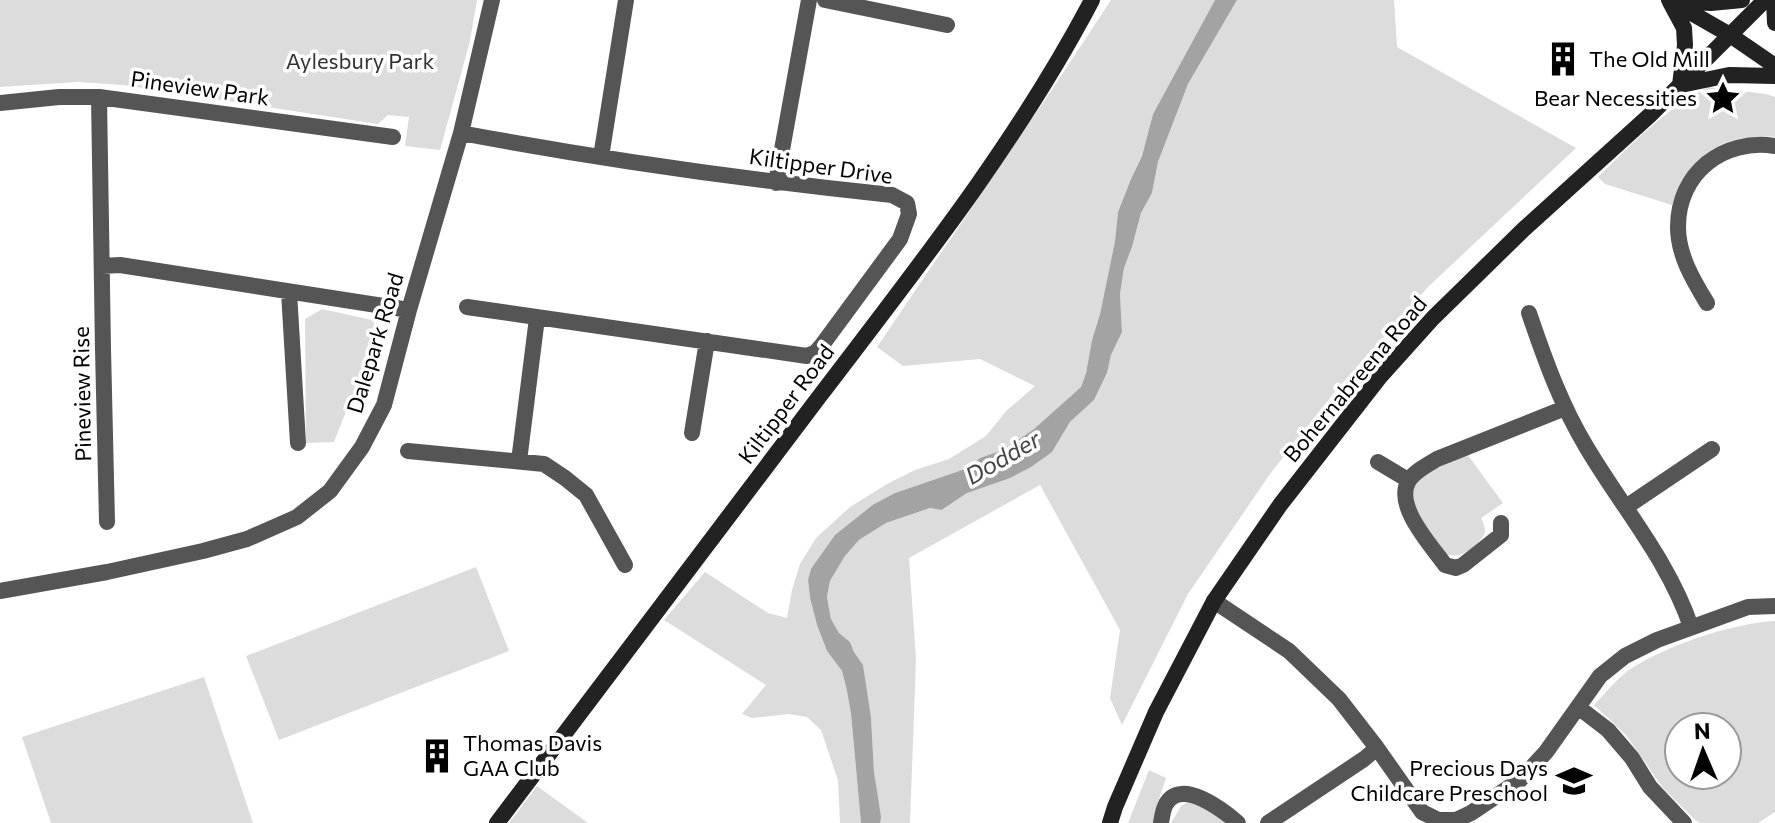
<svg xmlns="http://www.w3.org/2000/svg" width="1775" height="823" viewBox="0 0 1775 823" font-family="Commissioner,sans-serif">
<style>
.green{fill:#dcdcdc;fill-rule:evenodd}
.water{fill:#a3a3a3}
.lines{fill:none;stroke-linecap:round;stroke-linejoin:round}
.street{stroke:#555;stroke-width:16}
.secondary{stroke:#222;stroke-width:16}
.labels{text-anchor:middle;stroke-width:7;stroke-linejoin:round;paint-order:stroke}
.poi-label{font-size:22px;fill:#000;stroke:#fff;text-anchor:start}
.park-label{font-size:22px;fill:#333;stroke:#fff}
.street-label{font-size:22px;fill:#000;stroke:#fff}
.water-label{font-size:24px;font-style:italic;fill:#444;stroke:#fff}
</style>
<rect width="100%" height="100%" fill="#fff"/>
<!-- green -->
<path class="green" d="M0 0H477L470 41 440 150 405 146 409 117 388 115 378 124 123 85 78 82 0 87Z
M1111 0H1215L1153 114 1142 156 1131 179 1118 212 1115 241 1100 314 1092 340 1086 373 1081 387 1034 429 1012 444 997 452 980 458 968 468 895 493 874 504 808 580 810 598 817 625 827 651 842 671 847 691 851 714 861 823H840L838 780 821 730 807 717 788 714 752 718 742 714 766 685 664 620 705 572 768 613 787 618 792 590 800 564 816 538 850 507 887 484 915 470 949 459 986 436 1006 411 1035 386 980 359 903 366 877 347C955 231 1035 117 1111 0Z
M1237 0H1394L1397 47 1576 148 1428 287 1338 388 1270 474 1188 594 1122 725 1110 698 1120 630 1040 485 909 558 916 659 910 823H880L874 772 871 717 863 665 854 652 850 642 839 633 831 619 827 597 830 581 845 556 859 540 886 523 930 508 943 510 967 493 1052 452 1070 422 1094 400 1107 373 1111 355 1122 332 1120 294 1124 268 1132 247 1141 213 1152 193 1158 162 1188 84Z
M1708 87 1766 94 1775 97V137C1721 133 1691 155 1672 205L1605 184 1598 177C1632 144 1665 109 1708 87Z
M322 309 372 320 378 329 334 442 306 443 305 319Z
M1467 454 1503 503 1481 518C1483 522 1485 526 1485 531 1484 540 1468 552 1460 555 1454 556 1451 555 1445 555 1436 541 1423 527 1416 512 1398 477 1442 463 1467 454Z
M476 567 509 651 279 740 246 656Z
M1775 621V812L1758 823H1700L1695 820 1663 788 1626 735 1594 705C1605 694 1616 679 1629 670 1665 646 1732 623 1775 621ZM1679 727H1727V775H1679Z
M204 677 253 823H51L22 737Z
M1149 770 1166 778 1156 808 1154 823H1128Z
M537 786 588 823H509Z
M1188 802 1195 803 1228 823H1171L1181 806Z"/>
<!-- water -->
<path class="water" d="M1215 0H1237L1188 84 1158 162 1152 193 1141 213 1132 247 1124 268 1120 294 1122 332 1111 355 1107 373 1094 400 1070 422 1052 452 1031 467 1010 478 967 493 942 510 930 508 886 523 859 540 845 556 830 581 827 597 831 619 839 633 850 642 854 652 863 665 871 717 874 772 881 817 880 823H861L851 714 847 691 842 671 827 651 817 625 810 598 808 580 811 569 835 535 874 504 895 493 968 468 980 458 997 452 1012 444 1034 429 1081 387 1086 373 1092 340 1100 314 1115 241 1118 212 1131 179 1142 156 1153 114Z"/>
<g class="lines">
<!-- street -->
<path class="street" d="M825 0 947 25
M99 97 103 349 107 522
M0 103 59 97H99L393 137
M461 133C604 160 748 180 892 195L907 203 909 214 900 239 822 345 816 352 807 356 467 307
M601 157 626 0
M776 183 809 0
M102 266 120 265 409 310
M289 292 298 443
M1707 303C1693 280 1678 255 1678 227 1678 173 1723 138 1775 146
M1529 313C1545 360 1561 405 1587 448 1622 507 1669 561 1691 627
M692 433 707 341
M408 451 544 464 565 478 586 495 625 565
M519 461 537 318
M1378 462 1408 480
M1626 507 1712 449
M1501 523V535L1463 565 1456 568 1445 565C1431 545 1395 507 1408 482 1413 472 1427 465 1437 459L1565 408
M0 591 107 572 203 551 247 539 297 517 330 491 362 447 384 405 409 310 461 133 492 0
M1214 601 1289 651 1339 699 1377 748 1422 812 1438 820H1456L1471 813 1520 780 1546 752 1600 676 1625 656 1657 640 1748 607 1775 606
M1578 707 1608 730 1632 758 1650 787 1684 823
M1161 823C1162 817 1163 809 1166 804 1181 777 1224 811 1238 823
M1268 823 1364 759 1377 748"/>
<!-- secondary -->
<path class="secondary" d="M1669 0 1730 35 1775 66
M1774 0 1775 23
M1675 1 1711 3 1742 0
M1670 2 1684 28 1685 45 1680 85
M1681 85 1729 75 1775 76
M497 823C605 680 714 536 822 393 918 267 1018 141 1092 0
M1110 823 1115 807 1156 712 1214 601 1280 505 1379 378 1433 318 1524 229 1650 115 1765 0"/>
</g>
<!-- icons -->
<defs>
<g id="building-bare" transform="scale(2.76)"><path d="M-4-6H4V6H1V3H-1V6H-4ZM-2.5-4.3h1.7v1.8h-1.7ZM.8-4.3h1.7v1.8H.8ZM-2.5-1h1.7V.8h-1.7ZM.8-1h1.7V.8H.8Z" fill="#000" stroke="#fff" stroke-width="2.5" paint-order="stroke"/></g>
<g id="sight-bare" transform="scale(2.76)"><path d="M0-6L1.8-2.2L6-1.7L2.9 1.2L3.7 5.4L0 3.3L-3.7 5.4L-2.9 1.2L-6-1.7L-1.8-2.2Z" fill="#000" stroke="#fff" stroke-width="2.5" paint-order="stroke"/></g>
<g id="school-bare" transform="scale(2.76)"><path d="M0-5L7-2L0 1L-7-2ZM-4 1L0 2.5L4 1V4Q0 6-4 4Z" fill="#000" stroke="#fff" stroke-width="2.5" paint-order="stroke"/></g>
</defs>
<g fill-rule="evenodd">
<use href="#building-bare" x="1563" y="59"/>
<use href="#sight-bare" x="1723" y="98"/>
<use href="#building-bare" x="437" y="756"/>
<use href="#school-bare" x="1574" y="781"/>
</g>
<g class="labels">
<!-- poi labels -->
<g class="poi-label">
<text x="1589" y="67">The Old Mill</text>
<text x="1697" y="106" text-anchor="end">Bear Necessities</text>
<text x="463" y="751">Thomas Davis<tspan x="463" dy="25">GAA Club</tspan></text>
<text x="1548" y="776" text-anchor="end">Precious Days<tspan x="1548" dy="25">Childcare Preschool</tspan></text>
</g>
<!-- park labels -->
<g class="park-label">
<text x="360" y="69">Aylesbury Park</text>
</g>
<!-- street labels -->
<g class="street-label">
<text transform="translate(200 88) rotate(8)" y="8">Pineview Park</text>
<text transform="translate(821 166) rotate(8)" y="8">Kiltipper Drive</text>
<text transform="translate(375 343) rotate(-73)" y="8">Dalepark Road</text>
<text transform="translate(1355 379) rotate(-50)" y="8">Bohernabreena Road</text>
<text transform="translate(82 394) rotate(-91)" y="8">Pineview Rise</text>
<text transform="translate(786 404) rotate(-53)" y="8">Kiltipper Road</text>
</g>
<!-- water labels -->
<g class="water-label">
<text transform="translate(1003 458) rotate(-30)" y="8">Dodder</text>
</g>
</g>
<!-- north arrow -->
<g transform="translate(1703 751) rotate(358)"><circle r="38" fill="#ffffff" stroke="#999999" stroke-width="2"/>
<path d="M0-6L14 30L0 20L-14 30Z" fill="#000000"/>
<text y="-12" font-size="22" font-weight="bold" text-anchor="middle" fill="#000000">N</text>
</g>
</svg>
